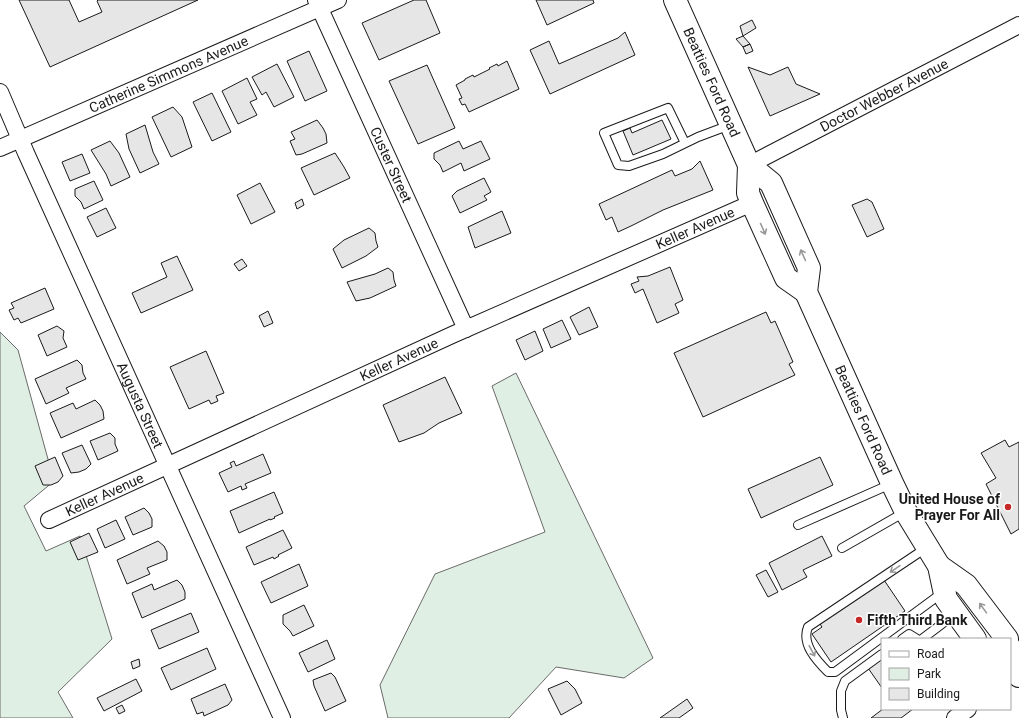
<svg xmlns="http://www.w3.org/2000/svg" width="1019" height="718" viewBox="0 0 1019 718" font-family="Roboto,sans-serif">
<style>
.green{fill:#e0efe3;stroke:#6a6a6a}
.building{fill:#e6e6e6;stroke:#1a1a1a}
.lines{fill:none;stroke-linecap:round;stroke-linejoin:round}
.service-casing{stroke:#1a1a1a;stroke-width:10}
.minor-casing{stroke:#1a1a1a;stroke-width:18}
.secondary-casing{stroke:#1a1a1a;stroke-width:24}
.service{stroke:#fff;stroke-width:8}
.minor{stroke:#fff;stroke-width:16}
.secondary{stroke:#fff;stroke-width:22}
.oneway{stroke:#989898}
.poi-dot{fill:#c62828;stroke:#fff;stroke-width:1.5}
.labels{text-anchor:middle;stroke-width:3;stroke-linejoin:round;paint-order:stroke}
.street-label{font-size:14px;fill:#1a1a1a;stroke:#fff}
.poi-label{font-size:14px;font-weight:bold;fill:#1a1a1a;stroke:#fff;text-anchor:end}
</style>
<rect width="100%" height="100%" fill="#fff"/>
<!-- green -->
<path class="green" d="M0 332 18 350 54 481 24 506 46 551 80 536 112 639 58 692 73 718H0Z
M516 373 653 658 624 678 556 667 509 718H388L380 685 435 574 545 532 492 386Z"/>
<!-- building -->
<path class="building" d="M19 0H69L79 22 102 12 97 1 98 0H198L50 67Z
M414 0H426L440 33 379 60 362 23Z
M536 0H593L594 3 547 25Z
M752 20 756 28 743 36 740 26Z
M625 32 635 55 550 94 530 50 549 41 559 64 618 38Z
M743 36 750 44 743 47 736 39Z
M750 44 753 51 746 54 743 47Z
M309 51 327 91 305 101 287 61Z
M507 61 519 89 469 112 465 104 462 105 459 99 462 98 456 85 465 80V79L473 75 474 77 490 69 489 68 497 64 498 66Z
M277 64 294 97 274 107 266 92 262 95 252 77Z
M427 65 455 128 418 144 389 81Z
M748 67 770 75 788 67 796 84 820 94 770 116Z
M247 78 257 99 250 102 257 115 238 124 222 91Z
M212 93 231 132 212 141 193 102Z
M173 107 182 117 192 147 171 157 152 117Z
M317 120 323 128 326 134 327 143 302 154 296 155 290 141 295 139 291 132Z
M662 120 671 139 633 155 623 131 630 128 632 133Z
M145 125 153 152 159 164 140 173 129 149 126 134Z
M110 141 119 153 130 177 111 186 106 174 91 150Z
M459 141 463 149 481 141 490 159 464 171 461 163 443 172 440 165 434 159V153Z
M335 153 344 167 350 178 314 195 301 168Z
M82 154 90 173 70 181 62 162Z
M700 161 713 190 663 210 631 226 618 232 612 217 606 220 599 204 672 170 675 176 692 169Z
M484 178 491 192 484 196 487 200 460 213 452 196 457 191Z
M94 181 103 200 84 209 81 202 75 196V189Z
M260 183 275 212 251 224 237 195Z
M302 199 304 205 297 209 295 203Z
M867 199 872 202 884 229 867 237 852 205Z
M106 208 116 228 97 237 87 217Z
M502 211 511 233 475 248 468 227Z
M369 228 375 233 376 241 378 247 366 256 342 268 333 249 344 240Z
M177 256 193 290 141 313 132 293 167 277 161 263Z
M242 259 247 266 239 271 234 264Z
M670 267 683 300 675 304 679 313 657 323 643 289 635 293 631 284 639 281 637 277 648 276Z
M388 268 393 272 394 280 396 286 370 298 356 301 347 282 375 274Z
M45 288 54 309 21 323 18 318 14 320 9 310 14 308 11 303Z
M589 307 598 327 579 335 570 317Z
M268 311 273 323 264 327 259 316Z
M766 312 771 323 775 321 793 362 789 364 795 375 703 417 674 353Z
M562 320 571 339 551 348 543 329Z
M57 326 64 331 63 338 67 347 47 356 38 335Z
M535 331 543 351 525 360 516 340Z
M206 351 224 393 216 396 218 401 211 404 209 400 189 409 170 367Z
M77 360 82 365 83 373 86 379 66 388 69 393 46 404 35 379Z
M445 377 462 413 439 423 424 433 399 442 383 405Z
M95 400 100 405 103 411 104 419 61 438 50 413 73 403 76 409Z
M110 433 115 438V444L118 451 98 460 90 441Z
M1005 440 1009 447 1019 442V529L1011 534 986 484 996 478 981 453Z
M82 445 91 464 86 469 79 472 71 473 62 453Z
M263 454 271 473 245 484 247 488 242 490 241 486 228 492 219 473 232 467 230 463 234 461 236 466Z
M55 457 63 476 58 482 51 485H43L35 466Z
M820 457 833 485 761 518 748 489Z
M274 492 283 513 274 517 275 518 270 520V519L239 533 230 511Z
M144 508 149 513 152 519V527L133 535 125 517Z
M116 520 125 539 105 548 97 529Z
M283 530 292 548 278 555 279 556 274 559 273 557 254 565 246 547Z
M89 533 98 552 78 560 70 542Z
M822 536 832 556 803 570 807 577 782 590 769 563Z
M158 541 164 546 167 552V560L147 568 150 574 127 584 117 560Z
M299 564 308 586 271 603 261 582Z
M766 570 778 592 768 597 756 575Z
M177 580 182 585 185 592V599L142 618 132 593 152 584 154 590Z
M884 580 905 611 831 662 812 634 822 627 820 624Z
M304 605 314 626 293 636 290 631 283 624V615Z
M191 613 199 632 159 649 151 630Z
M327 640 335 659 308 672 299 653Z
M207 648 216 669 171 690 161 668Z
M882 657V688L868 668Z
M139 659 140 666 133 669 131 662Z
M331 673 335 677 346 701 325 711 314 686 313 680Z
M136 679 142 691 104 711 97 698Z
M567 681 575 689 582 703 561 715 548 689Z
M225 684 232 700 228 705 204 716 203 712 197 714 191 699Z
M687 699 693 708 679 718H660Z
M122 705 125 711 119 714 116 708Z
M883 709H913L901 718H871Z"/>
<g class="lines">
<!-- service casing -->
<g class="service-casing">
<path id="service" d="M685 143 668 108 604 133 618 165 629 166 663 154 698 137 730 125
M798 525 891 484
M842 548 905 512
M926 548 808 627C801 644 817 661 828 672H835L942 593
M902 639 909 634 917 639
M922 639 955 614
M843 718 841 710V691L845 681 882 654"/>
</g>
<!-- minor casing -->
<g class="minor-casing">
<g id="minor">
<path id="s1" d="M316 0 466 329"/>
<path id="s2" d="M0 92 26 153 282 718"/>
<path id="s3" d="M0 148 338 0"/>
<path id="s4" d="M749 165 1019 25"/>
<path id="s5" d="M49 520 452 335 752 203"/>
<path d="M955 718 968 709"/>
</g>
</g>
<!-- secondary casing -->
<g class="secondary-casing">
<g id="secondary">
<path id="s6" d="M675 0 749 165 748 193 752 203 786 278 806 292"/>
<path id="s7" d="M749 165 771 183 809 268 806 292 892 483 906 512 939 566 946 599 975 639"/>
<path d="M939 566 966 585 1007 639"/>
<path d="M1010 648 1019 676"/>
</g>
</g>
<!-- service -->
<use href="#service" class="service"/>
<!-- minor -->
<use href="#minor" class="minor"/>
<!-- secondary -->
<use href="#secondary" class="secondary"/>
</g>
<!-- one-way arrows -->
<defs><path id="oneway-shaft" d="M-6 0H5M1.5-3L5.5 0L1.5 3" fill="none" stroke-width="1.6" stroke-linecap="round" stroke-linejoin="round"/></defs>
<g class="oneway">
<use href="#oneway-shaft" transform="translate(763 229) rotate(66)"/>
<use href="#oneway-shaft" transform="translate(803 255) rotate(-114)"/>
<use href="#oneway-shaft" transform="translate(895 569) rotate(146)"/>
<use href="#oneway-shaft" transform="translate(983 608) rotate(-126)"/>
<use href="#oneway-shaft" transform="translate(812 651) rotate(62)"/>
</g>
<!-- markers -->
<g class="poi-dot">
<circle cx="1008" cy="507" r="4"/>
<circle cx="859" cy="620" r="4"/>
</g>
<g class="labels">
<!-- street labels -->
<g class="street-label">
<text dy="5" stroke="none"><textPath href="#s3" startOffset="184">Catherine Simmons Avenue</textPath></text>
<text dy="5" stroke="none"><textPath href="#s6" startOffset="90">Beatties Ford Road</textPath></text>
<text dy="5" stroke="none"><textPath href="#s4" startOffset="152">Doctor Webber Avenue</textPath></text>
<text dy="5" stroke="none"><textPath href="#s1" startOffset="181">Custer Street</textPath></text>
<text dy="5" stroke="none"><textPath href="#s5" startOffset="709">Keller Avenue</textPath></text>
<text dy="5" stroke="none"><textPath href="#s5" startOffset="385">Keller Avenue</textPath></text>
<text dy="5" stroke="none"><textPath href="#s2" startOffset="343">Augusta Street</textPath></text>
<text dy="5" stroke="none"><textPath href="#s7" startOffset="286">Beatties Ford Road</textPath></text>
<text dy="5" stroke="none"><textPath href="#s5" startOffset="61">Keller Avenue</textPath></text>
</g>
<!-- poi labels -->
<g class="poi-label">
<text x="1000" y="504">United House of<tspan x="1000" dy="16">Prayer For All</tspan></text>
<text x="867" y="625" text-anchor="start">Fifth Third Bank</text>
</g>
</g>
<!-- legend -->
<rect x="881" y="638" width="130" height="72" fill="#ffffff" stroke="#a3a3a3"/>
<rect x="889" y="651" width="20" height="6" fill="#ffffff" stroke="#a3a3a3"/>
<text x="917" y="658" font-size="12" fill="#1a1a1a">Road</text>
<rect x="889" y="668" width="20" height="12" fill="#e0efe3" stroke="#a3a3a3"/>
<text x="917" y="678" font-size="12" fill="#1a1a1a">Park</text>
<rect x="889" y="688" width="20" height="12" fill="#e6e6e6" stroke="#a3a3a3"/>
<text x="917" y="698" font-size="12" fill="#1a1a1a">Building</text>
</svg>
